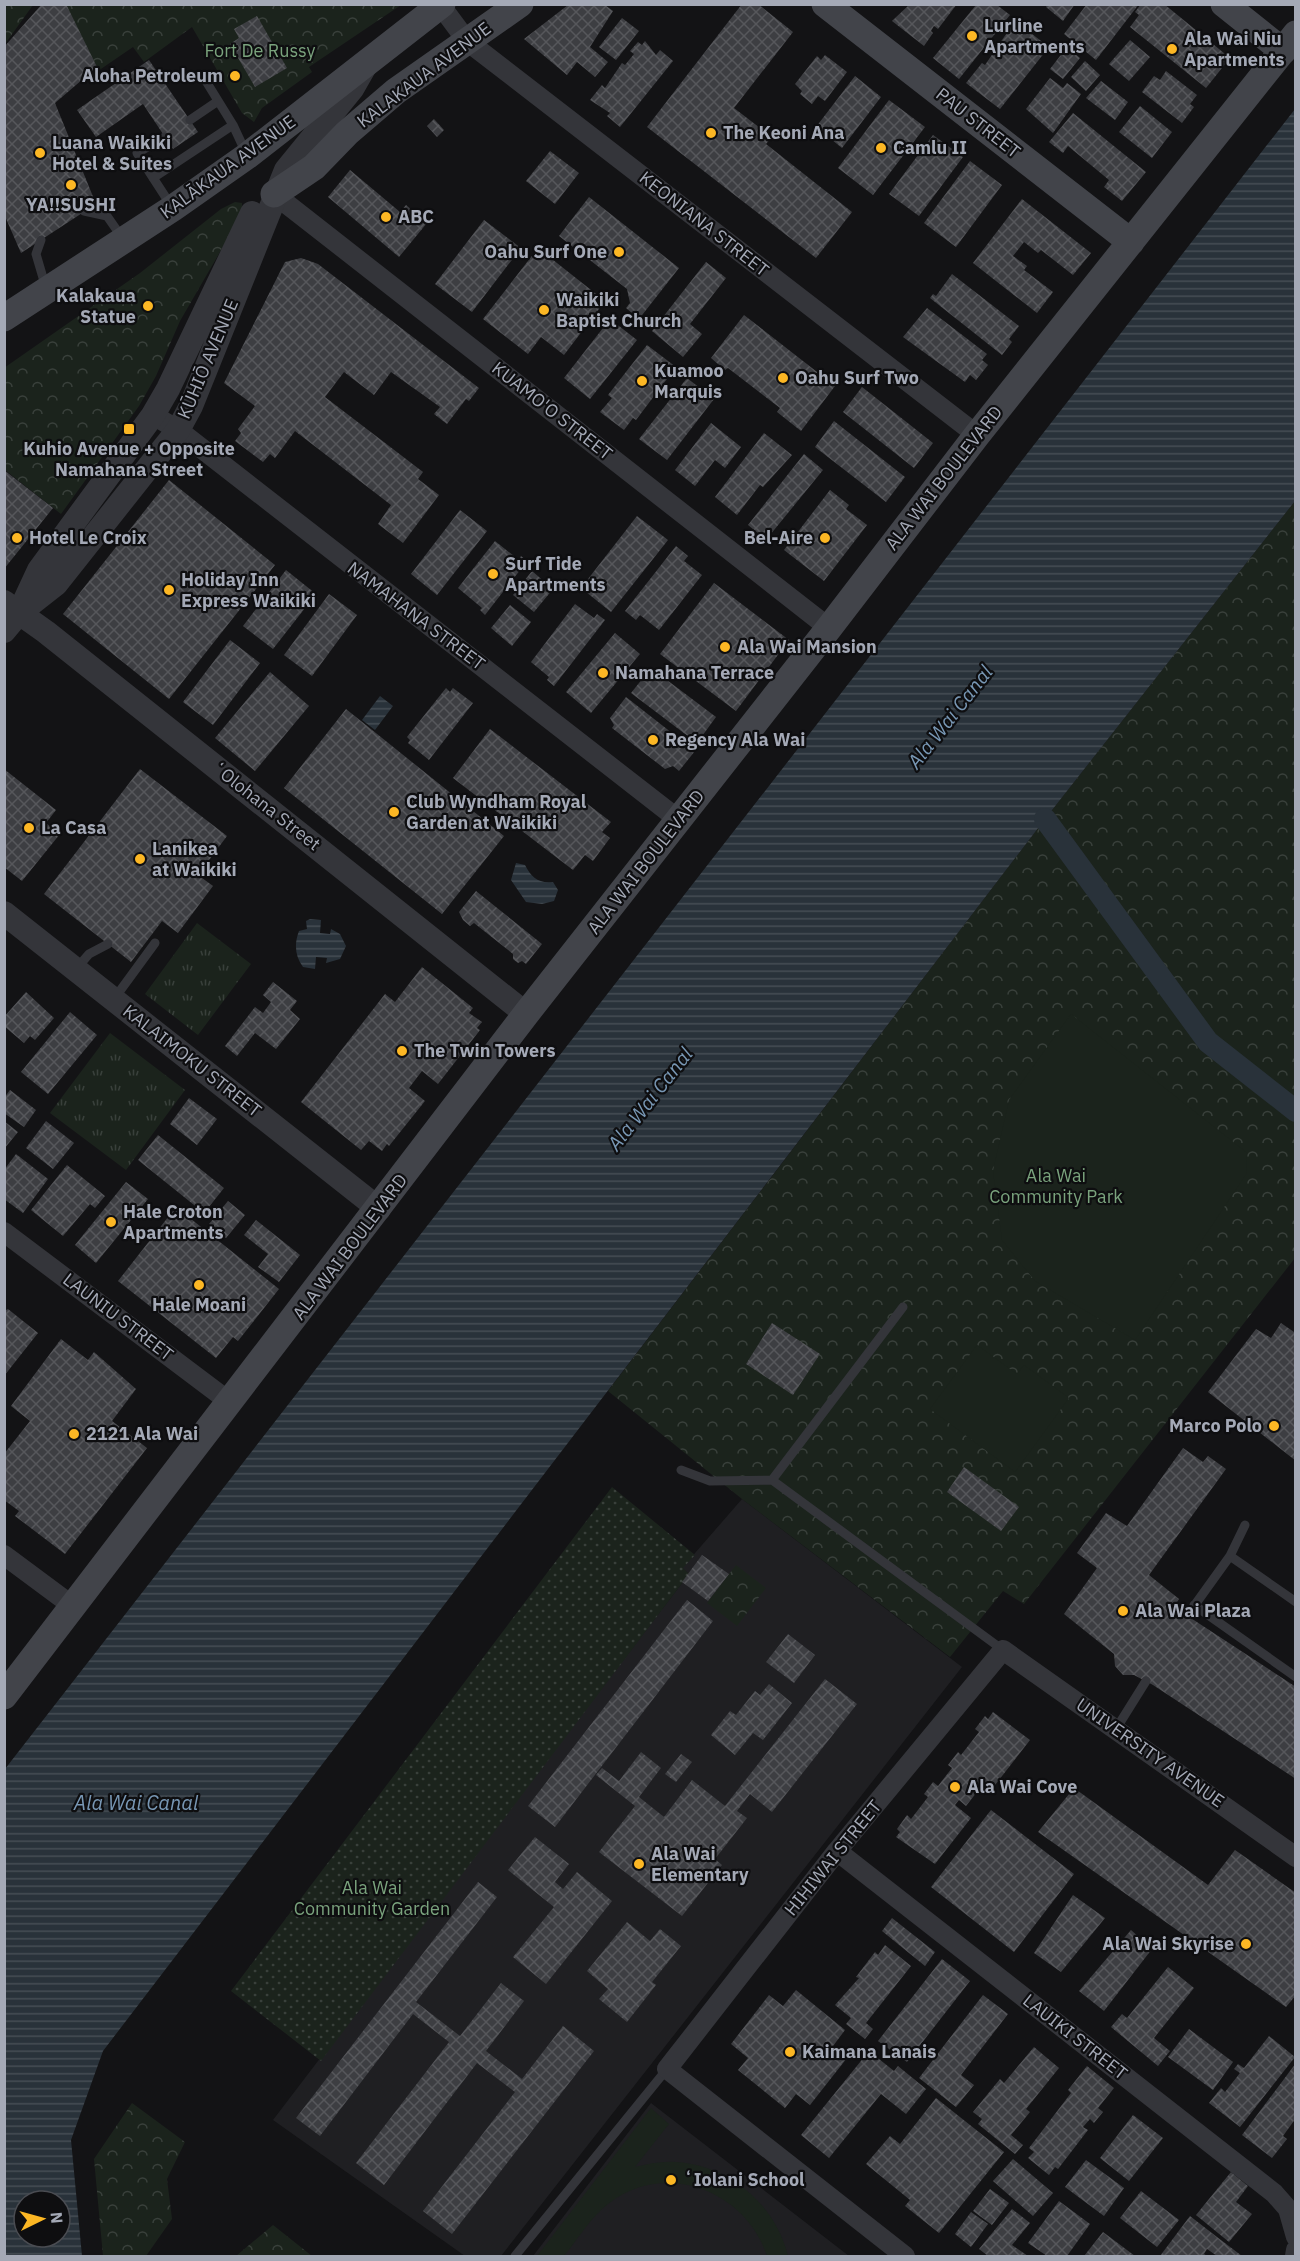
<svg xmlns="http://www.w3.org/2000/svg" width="1300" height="2261" viewBox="0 0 1300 2261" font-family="'IBM Plex Sans',sans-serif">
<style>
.built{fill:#1f1f22}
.grass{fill:url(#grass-tufts)}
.park{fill:url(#park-crowns)}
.garden{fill:url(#garden-dots)}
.pitch{fill:#1b231c}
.water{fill:url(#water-rules);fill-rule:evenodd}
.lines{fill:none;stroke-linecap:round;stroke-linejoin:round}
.canal{stroke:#29323a;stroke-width:22}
.building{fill:url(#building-cross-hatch)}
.service{stroke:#34353a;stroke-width:9}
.minor{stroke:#34353a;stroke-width:20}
.tertiary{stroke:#34353a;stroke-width:24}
.secondary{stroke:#42444a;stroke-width:27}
.poi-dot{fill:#fcb724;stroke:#0e0e10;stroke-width:2}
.labels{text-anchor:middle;stroke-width:4.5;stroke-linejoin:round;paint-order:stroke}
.poi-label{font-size:18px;font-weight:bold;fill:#a4a9b6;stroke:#0e0e10;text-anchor:start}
.park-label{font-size:18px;fill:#7aa37d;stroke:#0e0e10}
.street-label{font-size:18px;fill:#a4a9b6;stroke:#0e0e10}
.water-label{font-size:20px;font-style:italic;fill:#7897b4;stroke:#0e0e10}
</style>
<defs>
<pattern id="grass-tufts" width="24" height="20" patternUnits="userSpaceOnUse" patternTransform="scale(1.5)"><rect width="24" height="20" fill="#1b231c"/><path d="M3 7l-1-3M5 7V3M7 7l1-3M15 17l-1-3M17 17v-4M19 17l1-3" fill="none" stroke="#39403b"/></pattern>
<pattern id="park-crowns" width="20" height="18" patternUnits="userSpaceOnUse" patternTransform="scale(1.5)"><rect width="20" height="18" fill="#1b231c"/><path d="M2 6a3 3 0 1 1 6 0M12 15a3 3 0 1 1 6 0" fill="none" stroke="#39403b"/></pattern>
<pattern id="garden-dots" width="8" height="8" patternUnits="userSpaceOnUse" patternTransform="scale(1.5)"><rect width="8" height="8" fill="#1b231c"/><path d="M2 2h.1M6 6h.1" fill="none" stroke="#39403b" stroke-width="1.8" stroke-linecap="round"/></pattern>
<pattern id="water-rules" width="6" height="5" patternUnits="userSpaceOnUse" patternTransform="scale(1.5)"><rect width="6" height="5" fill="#29323a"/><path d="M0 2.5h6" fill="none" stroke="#454d54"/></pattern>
<pattern id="building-cross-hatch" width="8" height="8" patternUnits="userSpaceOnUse" patternTransform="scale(1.5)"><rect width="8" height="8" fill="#3d3e42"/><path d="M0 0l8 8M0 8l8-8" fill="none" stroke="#56575b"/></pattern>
</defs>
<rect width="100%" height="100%" fill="#131315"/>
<!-- built -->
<path class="built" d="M742 1499 962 1667 501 2256H465L273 2120 689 1574 682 1568Z
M651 2103 849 2256H533Z"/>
<!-- grass -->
<path class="grass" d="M197 923 251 964 198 1035 145 994Z
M110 1033 185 1090 126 1170 50 1113Z"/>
<!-- park -->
<path class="park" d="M5 4 33 5 5 44 4 5Z
M64 5H401L309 67 312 72 262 108 254 122 242 113 192 27 144 62 133 47 95 73Z
M235 202 242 203V214L180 321 156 376 139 406 61 514 5 470 4 368 140 273 221 209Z
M1295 501V1258L1024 1604 1003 1591 950 1657 742 1499 608 1391 1045 819Z
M736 1565 766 1588 737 1626 707 1603Z
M132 2103 185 2142 167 2179 172 2219 146 2256H103L94 2159Z
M273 2225 312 2256H236Z"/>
<!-- garden -->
<path class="garden" d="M612 1487 695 1555 683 1568 689 1574 321 2061 231 1991Z"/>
<!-- pitch -->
<path class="pitch" d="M1071 1014 1246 1152 1247 1173 1135 1340 1035 1281 1002 1240 993 1171 1009 1100Z
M977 1345 1017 1374 1024 1365 1069 1398 1015 1472 930 1409Z
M651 2108 669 2124 635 2167C648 2164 662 2161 676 2162 729 2165 776 2205 788 2256H767C746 2191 665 2159 608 2204 590 2218 578 2239 564 2256H537Z"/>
<!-- water -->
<path class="water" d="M1295 109V501L1045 819 103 2051 71 2140 82 2256H5V1769ZM24 2201H60V2237H24Z
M380 696 393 706 375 730 362 720Z
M516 863 525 865C531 877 539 884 553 882L558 890 554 901 542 904 526 902 511 880Z
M310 919 321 920 320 933 330 934 331 929 340 934 346 946 340 959 326 963 327 958 316 957 315 969 303 967C295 956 294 944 299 931L307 929 306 921Z"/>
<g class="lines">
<!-- canal -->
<path class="canal" d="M1045 819 1208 1042 1296 1111"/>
</g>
<!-- building -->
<path class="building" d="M42 4H66L97 67 55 103 96 204 21 253 4 214V47Z
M742 4H758L793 32 734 108 772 137 766 144 852 212 816 258 647 127Z
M910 4H957L938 29 934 26 931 31 933 33 924 46 892 21Z
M1048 4H1075L1063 21 1046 7Z
M1087 4H1139L1096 60 1064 34Z
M1141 4H1164L1230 58 1206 88 1130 27 1139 15 1135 12Z
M568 5H605L613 11 590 47 608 62 595 77 577 62 567 75 524 39Z
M976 5H997L1010 15 959 79 933 58Z
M257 16 287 68 255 87 230 44 239 38 234 29Z
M622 18 639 31 616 60 599 47Z
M1015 21 1049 47 1000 109 966 83 982 63 985 65Z
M1130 40 1150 57 1129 81 1109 64Z
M645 41 656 55 660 50 673 61 620 127 607 116 610 113 590 100 602 85 605 88 622 63 625 65 634 54 630 51 638 42 642 45Z
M1067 47 1080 58 1063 79 1050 69Z
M825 55 847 72 825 101 818 96 812 104 800 94 802 91 795 84 817 56 821 60Z
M149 60 198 132 173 149 143 104 96 137 77 110Z
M1085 61 1100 75 1086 91 1071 77Z
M1166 71 1197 95 1190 104 1194 107 1182 123 1142 92 1154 76 1160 80Z
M855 76 881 97 842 148 816 127Z
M1050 78 1063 88 1067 83 1081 94 1053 133 1026 109Z
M1101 81 1128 102 1115 120 1086 98Z
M889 100 925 127 873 195 838 168Z
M1140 106 1172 132 1152 158 1119 132Z
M1073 113 1146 172 1122 201 1104 187 1109 180 1068 146 1063 153 1049 142Z
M434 119 444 130 437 137 427 126Z
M933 135 963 157 919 216 889 194Z
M550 151 579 173 555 204 526 181Z
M970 161 1002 185 956 247 924 223Z
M350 170 400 212 406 205 427 223 399 257 328 197Z
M589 197 679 268 639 319 626 308 630 303 627 289 559 236Z
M1022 199 1091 253 1073 275 1041 250 1038 253 1024 242 1013 256 1027 266 1024 270 1053 292 1037 313 973 263Z
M484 220 521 248 472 312 435 284Z
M538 248 605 301 564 355 541 337 528 354 483 319Z
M301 258 318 264 479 388 469 401 466 399 447 424 434 414 440 407 391 372 374 395 344 372 325 397 423 472 418 479 439 495 403 543 378 524 391 505 295 431 275 458 270 454 263 462 235 441 241 433 238 429 255 406 224 383 285 262Z
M706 262 726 278 690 324 702 334 683 357 652 331Z
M952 274 1019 326 1009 339 1012 342 1002 355 930 298 933 294 936 296Z
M927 308 987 354 982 360 988 365 976 380 970 375 965 382 903 337Z
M744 315 835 386 801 431 777 412 780 408 728 368 725 370 711 358Z
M610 319 637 340 590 399 564 378Z
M647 345 676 367 636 420 633 418 624 430 600 412 612 398 608 395Z
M687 378 714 399 667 460 639 439Z
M862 387 933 443 914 468 843 412Z
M834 421 905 477 886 502 815 447Z
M711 423 741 447 725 468 715 460 695 486 675 470Z
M764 433 792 455 763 487 760 485 737 515 715 497Z
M804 454 823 470 770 535 768 533 764 538 748 525Z
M4 470 53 508 4 569Z
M169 480 275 565 169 699 63 614Z
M830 490 849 505 846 509 867 525 824 581 784 550Z
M460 510 487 531 437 595 411 574Z
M637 516 668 540 611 612 581 588Z
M495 541 519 560 521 556 527 561 485 615 480 610 482 608 458 588Z
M676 546 688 556 684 561 702 575 659 630 640 615 636 620 625 611Z
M286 570 316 594 273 649 243 626Z
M532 571 553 589 534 612 513 595Z
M714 583 789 640 736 711 660 654Z
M329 594 357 615 312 676 284 655Z
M575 604 594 618 597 614 605 620 554 686 547 680 549 677 531 662Z
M510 605 531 622 512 646 491 628Z
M615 633 640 654 591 713 566 692Z
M230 640 260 663 213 725 183 702Z
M651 668 716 717 697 743 631 693Z
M270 672 309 706 255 771 215 738Z
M446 688 450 692 453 688 473 703 429 760 408 743 410 740 407 737Z
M626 697 695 751 679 771 673 766 665 769 612 728 614 725 610 718Z
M346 709 504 836 442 914 284 788Z
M490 729 611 822 602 832 610 838 593 861 585 855 573 870 453 778Z
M4 769 56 810 46 823 60 834 22 881 4 867Z
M140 769 227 836 198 875 213 886 178 933 162 921 131 962 44 894Z
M476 891 542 944 526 964 522 961 518 963 513 959V954L474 923 470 926 463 920 459 912Z
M422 967 473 1008 469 1013 482 1022 477 1028 480 1030 438 1084 422 1071 409 1088 425 1101 389 1146 387 1144 382 1151 369 1141 361 1150 301 1102 385 994 395 1002Z
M273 982 297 1001 290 1010 300 1019 276 1049 255 1033 237 1056 225 1046 255 1007 263 1013 271 1002 263 995Z
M26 992 54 1018 35 1040 30 1036 24 1043 4 1026V1017Z
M70 1012 97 1035 48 1094 21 1072Z
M10 1090 36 1110 24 1127 4 1113V1098Z
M189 1098 217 1119 197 1145 170 1124Z
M4 1121 18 1132 4 1149Z
M46 1121 74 1143 53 1169 26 1148Z
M158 1135 224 1188 204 1213 138 1160Z
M16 1154 48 1179 23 1213 4 1199V1170Z
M67 1165 105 1196 95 1208 90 1204 63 1236 31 1210Z
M126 1182 148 1199 96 1263 75 1245Z
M228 1201 245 1215 226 1238 209 1224Z
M176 1207 279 1289 238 1341 233 1337 216 1358 118 1281Z
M256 1220 300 1255 279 1282 258 1267 268 1254 244 1235Z
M8 1309 38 1333 4 1376V1311Z
M772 1323 820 1354 793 1395 746 1364Z
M1281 1323 1294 1332 1296 1330V1461L1208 1392 1256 1329 1271 1338Z
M61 1339 88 1360 94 1352 136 1389 112 1421 147 1448 65 1554 15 1516 19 1511 4 1500V1454L30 1421 11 1406Z
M1183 1448 1203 1462 1208 1456 1226 1469 1149 1575 1179 1599 1174 1607 1296 1687V1779L1153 1685 1134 1675H1123L1115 1666 1114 1654 1064 1614 1097 1568 1077 1553 1106 1513 1127 1526Z
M964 1467 1019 1507 1001 1531 947 1492Z
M702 1555 729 1574 708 1601 682 1582Z
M687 1600 713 1621 555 1827 528 1806Z
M788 1634 815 1655 794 1683 766 1662Z
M825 1679 857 1704 772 1812 750 1794 737 1811 747 1818 715 1859 722 1865 682 1916 599 1852 635 1806 596 1775 602 1768 619 1781 641 1752 661 1768 639 1797 664 1817 692 1780 725 1806Z
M769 1684 792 1703 763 1740 753 1733 735 1755 711 1735 730 1711 736 1715 755 1691 760 1695Z
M993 1712 1030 1740 992 1789 984 1783 966 1806 959 1800 955 1805 971 1818 935 1864 896 1837 900 1832 897 1829 907 1815 911 1819 928 1797 924 1794 933 1782 938 1786 952 1768 948 1765 958 1752 961 1755 979 1732 975 1729 985 1716 988 1719Z
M681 1754 692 1762 676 1782 665 1774Z
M1074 1788 1208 1885 1235 1850 1296 1893V1995L1286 2007 1038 1832Z
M991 1810 1074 1874 1014 1952 931 1887Z
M535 1837 569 1864 555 1882 563 1889 577 1872 612 1901 546 1984 513 1957 554 1907 508 1870Z
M478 1882 497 1897 416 2002 460 2036 501 1983 524 2001 486 2051 522 2079 563 2026 594 2051 452 2234 423 2211 515 2092 477 2063 384 2185 356 2163 449 2042 413 2014 320 2136 296 2118Z
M1073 1895 1105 1918 1061 1972 1034 1953Z
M892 1918 935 1952 925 1966 882 1931Z
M627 1922 650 1941 660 1929 681 1946 652 1982 656 1985 627 2022 599 1999 608 1989 587 1971Z
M1131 1930 1152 1949 1104 2011 1079 1991Z
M885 1945 911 1966 866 2023 873 2029 865 2039 846 2024 851 2018 835 2005 859 1978 856 1977 875 1952 878 1955Z
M942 1959 970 1981 907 2062 878 2041Z
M1168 1967 1194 1988 1154 2038 1170 2051 1158 2066 1111 2027 1122 2014 1127 2018Z
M796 1990 845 2030 833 2046 847 2058 810 2105 796 2094 785 2108 738 2070 748 2058 731 2044 769 1995 783 2006Z
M983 1995 1008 2014 961 2075 974 2085 956 2107 919 2078Z
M1189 2029 1233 2062 1213 2090 1168 2057Z
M1269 2036 1295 2057 1240 2127 1209 2103 1221 2088 1225 2092 1240 2073 1234 2069 1238 2064 1244 2068Z
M1034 2047 1059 2068 1026 2109 1030 2112 1011 2135 1023 2145 1015 2154 978 2124 982 2119 973 2112 1000 2079 1004 2083Z
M869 2051 894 2071 898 2066 926 2089 906 2114 881 2094 829 2158 801 2135Z
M1296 2063V2118L1283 2136 1287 2139 1272 2158 1242 2135Z
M1087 2066 1114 2088 1098 2108 1103 2112 1094 2123 1090 2119 1083 2127 1088 2130 1058 2169 1055 2167 1049 2175 1028 2158 1034 2152 1029 2148 1071 2093 1068 2090Z
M936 2098 1004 2152 939 2233 905 2206 910 2200 866 2164 890 2136 900 2144Z
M1133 2115 1163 2138 1129 2181 1100 2158Z
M1013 2159 1053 2193 1033 2216 993 2181Z
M1086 2160 1124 2188 1104 2216 1065 2187Z
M1231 2172 1248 2186 1236 2202 1252 2214 1229 2242 1196 2215Z
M990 2189 1009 2203 992 2225 973 2211Z
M1141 2191 1179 2220 1157 2247 1120 2218Z
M1059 2201 1090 2224 1067 2256H1047L1028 2243Z
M1012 2209 1030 2223 1012 2245 1028 2256H988L979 2249Z
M971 2212 988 2224 971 2247 955 2234Z
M1190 2216 1217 2237 1242 2256H1217L1207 2249 1204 2254 1207 2256H1160Z
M1103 2232 1135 2256H1084Z"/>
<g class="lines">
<!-- service -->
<path class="service" d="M204 78 233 125 246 153
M190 120 218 101
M165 137 137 153 172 207
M153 178 233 125
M84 211 107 216 123 239
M41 240 36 254 46 288
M76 969 89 954 108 944
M114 999 155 943
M903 1307 772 1480 1003 1650
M681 1470 710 1481 772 1480
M1230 1556 1245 1525
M1194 1605 1296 1677
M1189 1613 1230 1556 1296 1602
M1116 1729 1146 1681
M515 2256 667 2069"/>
<!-- minor -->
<path class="minor" d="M441 6 467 41 977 435
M274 194 829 628
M153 415 178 430 679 820
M4 1232 231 1403
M4 1555 74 1607
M837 1851 1274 2193 1288 2209 1296 2237
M905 2256 667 2069 837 1851 1003 1650 1296 1857
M1295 2256 1296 2250"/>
<!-- tertiary -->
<path class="tertiary" d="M4 602 46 632 526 1014
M19 613 56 584 178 430 191 406 286 170 352 89 364 68
M4 631 19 613 39 570 153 415 168 389 252 213
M4 913 379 1209"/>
<!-- secondary -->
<path class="secondary" d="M825 4 1131 242
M1224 4 1283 51
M274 194 314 167 347 133 396 91 520 4
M4 318 173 208 247 156 442 4
M4 1696 526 1014 829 628 977 435 1296 34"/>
</g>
<!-- markers -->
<g class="poi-dot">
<circle cx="972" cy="36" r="6"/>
<circle cx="1172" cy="49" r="6"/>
<circle cx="235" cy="76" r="6"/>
<circle cx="711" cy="133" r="6"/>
<circle cx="881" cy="148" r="6"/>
<circle cx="40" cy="153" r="6"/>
<circle cx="71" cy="185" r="6"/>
<circle cx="386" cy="217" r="6"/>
<circle cx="619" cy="252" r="6"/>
<circle cx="148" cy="306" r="6"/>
<circle cx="544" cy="310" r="6"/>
<circle cx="783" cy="378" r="6"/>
<circle cx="642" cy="381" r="6"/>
<rect x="123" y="423" width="12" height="12" rx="3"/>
<circle cx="17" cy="538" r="6"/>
<circle cx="825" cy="538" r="6"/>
<circle cx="493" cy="574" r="6"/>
<circle cx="169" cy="590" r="6"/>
<circle cx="725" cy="647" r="6"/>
<circle cx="603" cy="673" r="6"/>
<circle cx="653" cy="740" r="6"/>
<circle cx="394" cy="812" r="6"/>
<circle cx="29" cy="828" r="6"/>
<circle cx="140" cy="859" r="6"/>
<circle cx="402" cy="1051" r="6"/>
<circle cx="111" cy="1222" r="6"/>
<circle cx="199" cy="1285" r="6"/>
<circle cx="1274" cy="1426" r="6"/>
<circle cx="74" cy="1434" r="6"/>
<circle cx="1123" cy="1611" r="6"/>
<circle cx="955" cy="1787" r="6"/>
<circle cx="639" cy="1864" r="6"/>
<circle cx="1246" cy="1944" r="6"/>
<circle cx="790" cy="2052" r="6"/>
<circle cx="671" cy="2180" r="6"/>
</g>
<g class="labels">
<!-- poi labels -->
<g class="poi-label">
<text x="984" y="32">Lurline<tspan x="984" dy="21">Apartments</tspan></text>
<text x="1184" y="45">Ala Wai Niu<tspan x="1184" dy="21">Apartments</tspan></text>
<text x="223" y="82" text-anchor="end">Aloha Petroleum</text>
<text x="723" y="139">The Keoni Ana</text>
<text x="52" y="149">Luana Waikiki<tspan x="52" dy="21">Hotel &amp; Suites</tspan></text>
<text x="893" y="154">Camlu II</text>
<text x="71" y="211" text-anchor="middle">YA!!SUSHI</text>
<text x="398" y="223">ABC</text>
<text x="607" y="258" text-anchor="end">Oahu Surf One</text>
<text x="136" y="302" text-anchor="end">Kalakaua<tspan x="136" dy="21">Statue</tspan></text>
<text x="556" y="306">Waikiki<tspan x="556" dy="21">Baptist Church</tspan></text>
<text x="654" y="377">Kuamoo<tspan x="654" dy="21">Marquis</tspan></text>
<text x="795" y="384">Oahu Surf Two</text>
<text x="129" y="455" text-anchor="middle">Kuhio Avenue + Opposite<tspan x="129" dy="21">Namahana Street</tspan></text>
<text x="29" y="544">Hotel Le Croix</text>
<text x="813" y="544" text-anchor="end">Bel-Aire</text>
<text x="505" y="570">Surf Tide<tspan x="505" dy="21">Apartments</tspan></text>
<text x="181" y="586">Holiday Inn<tspan x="181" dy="21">Express Waikiki</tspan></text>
<text x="737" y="653">Ala Wai Mansion</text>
<text x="615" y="679">Namahana Terrace</text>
<text x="665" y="746">Regency Ala Wai</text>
<text x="406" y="808">Club Wyndham Royal<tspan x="406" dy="21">Garden at Waikiki</tspan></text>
<text x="41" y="834">La Casa</text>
<text x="152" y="855">Lanikea<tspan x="152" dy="21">at Waikiki</tspan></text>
<text x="414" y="1057">The Twin Towers</text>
<text x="123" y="1218">Hale Croton<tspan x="123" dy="21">Apartments</tspan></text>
<text x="199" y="1311" text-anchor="middle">Hale Moani</text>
<text x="1262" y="1432" text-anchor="end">Marco Polo</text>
<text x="86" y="1440">2121 Ala Wai</text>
<text x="1135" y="1617">Ala Wai Plaza</text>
<text x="967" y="1793">Ala Wai Cove</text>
<text x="651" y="1860">Ala Wai<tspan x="651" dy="21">Elementary</tspan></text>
<text x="1234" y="1950" text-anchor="end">Ala Wai Skyrise</text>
<text x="802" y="2058">Kaimana Lanais</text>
<text x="683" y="2186">ʻIolani School</text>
</g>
<!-- park labels -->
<g class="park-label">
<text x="260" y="57">Fort De Russy</text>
<text x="1056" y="1182">Ala Wai<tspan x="1056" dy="21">Community Park</tspan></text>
<text x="372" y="1894">Ala Wai<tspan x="372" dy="21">Community Garden</tspan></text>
</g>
<!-- street labels -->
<g class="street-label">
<text transform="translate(424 75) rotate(-37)" y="6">KALAKAUA AVENUE</text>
<text transform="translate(978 123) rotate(38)" y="6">PAU STREET</text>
<text transform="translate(228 167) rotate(-36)" y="6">KALĀKAUA AVENUE</text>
<text transform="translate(704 224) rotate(38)" y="6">KEONIANA STREET</text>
<text transform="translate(208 359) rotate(-67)" y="6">KŪHIŌ AVENUE</text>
<text transform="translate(552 411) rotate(38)" y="6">KUAMO'O STREET</text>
<text transform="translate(944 478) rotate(-52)" y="6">ALA WAI BOULEVARD</text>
<text transform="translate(416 616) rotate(37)" y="6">NAMAHANA STREET</text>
<text transform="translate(266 806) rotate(38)" y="6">ʻOlohana Street</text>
<text transform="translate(646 862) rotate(-52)" y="6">ALA WAI BOULEVARD</text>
<text transform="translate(192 1061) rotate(38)" y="6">KALAIMOKU STREET</text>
<text transform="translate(350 1247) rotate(-53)" y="6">ALA WAI BOULEVARD</text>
<text transform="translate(118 1317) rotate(37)" y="6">LAUNIU STREET</text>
<text transform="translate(1150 1753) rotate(35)" y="6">UNIVERSITY AVENUE</text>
<text transform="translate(833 1858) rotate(-51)" y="6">HIHIWAI STREET</text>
<text transform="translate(1075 2037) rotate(38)" y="6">LAUIKI STREET</text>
</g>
<!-- water labels -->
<g class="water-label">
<text transform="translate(950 717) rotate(-52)" y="7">Ala Wai Canal</text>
<text transform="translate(650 1099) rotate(-52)" y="7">Ala Wai Canal</text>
<text x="136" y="1810">Ala Wai Canal</text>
</g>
</g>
<!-- border -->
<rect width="1300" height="2261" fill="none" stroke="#a4a9b6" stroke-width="12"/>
<!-- north arrow -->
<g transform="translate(42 2219) rotate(85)"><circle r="28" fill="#0e0e10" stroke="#4a4c52" stroke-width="1.5"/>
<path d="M0-4.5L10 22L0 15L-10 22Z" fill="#fcb724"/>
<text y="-9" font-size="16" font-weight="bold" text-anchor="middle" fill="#a4a9b6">N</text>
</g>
</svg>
